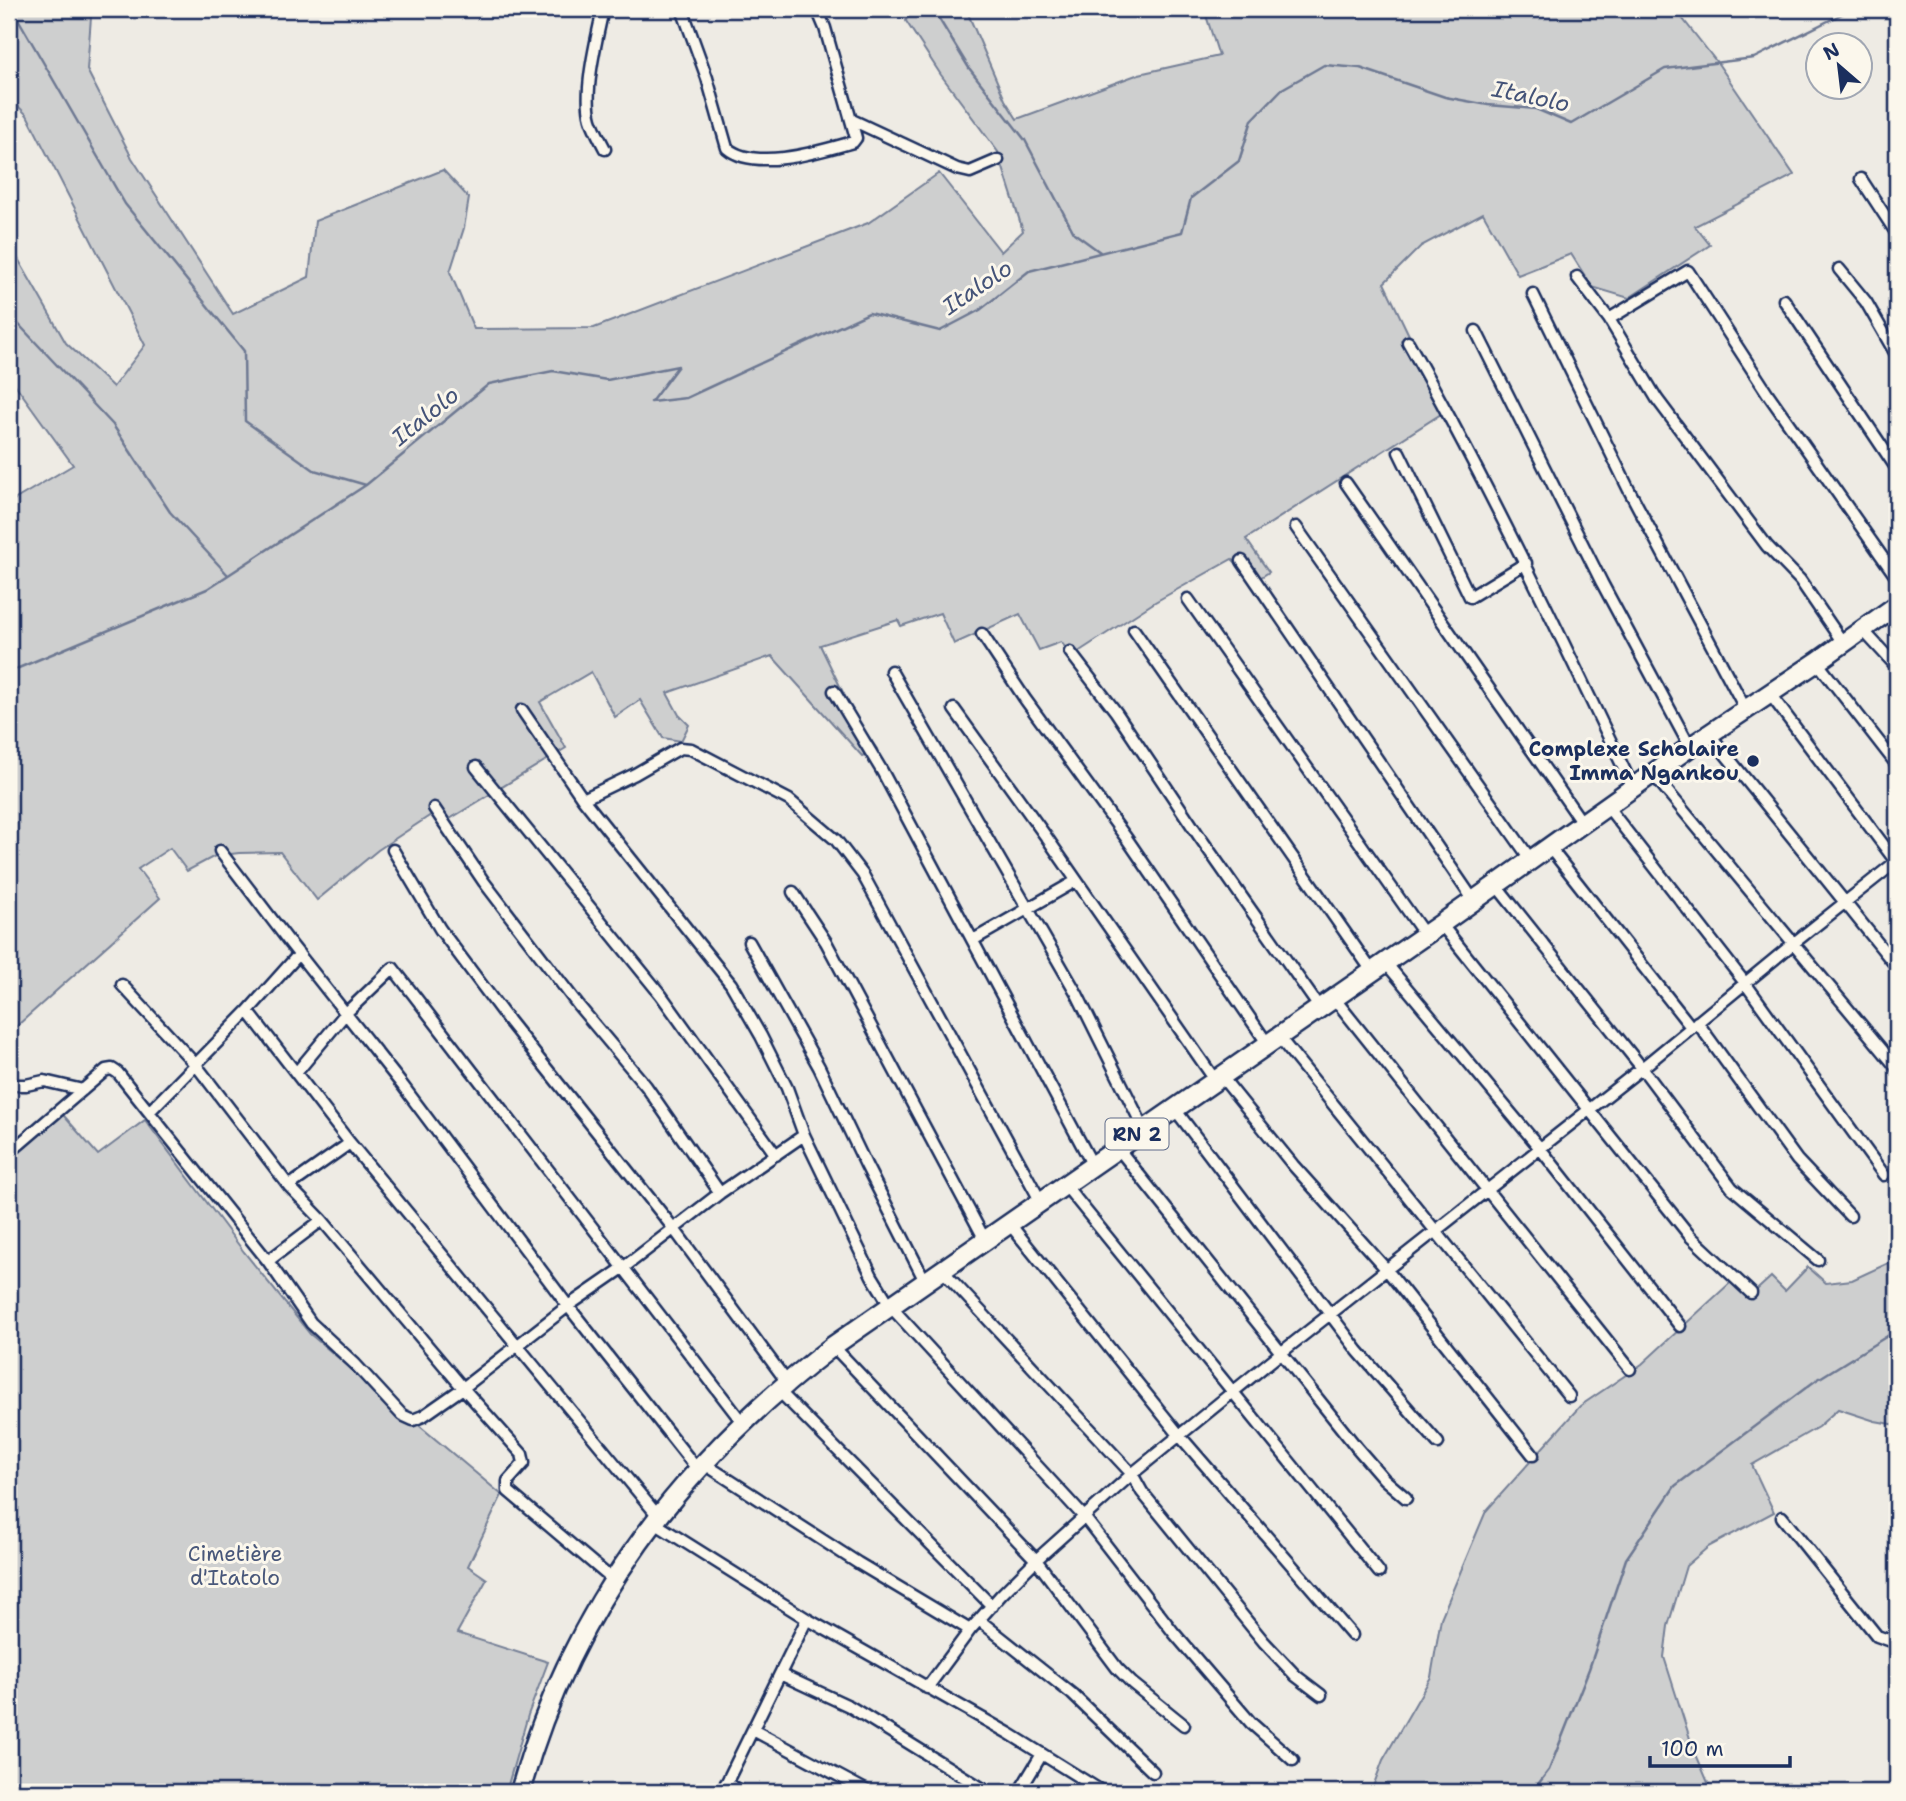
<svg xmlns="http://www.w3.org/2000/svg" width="1906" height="1801" viewBox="0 0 1906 1801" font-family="'Shantell Sans',sans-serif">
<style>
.green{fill:#cecfcf;stroke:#747f96;stroke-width:2}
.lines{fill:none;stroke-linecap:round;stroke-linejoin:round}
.stream{stroke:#6d7892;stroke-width:2.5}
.street-casing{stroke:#1b2f5e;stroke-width:15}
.highway-casing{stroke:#1b2f5e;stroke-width:23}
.street{stroke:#fbf7ec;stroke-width:10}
.highway{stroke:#fbf7ec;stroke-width:18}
.poi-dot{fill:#1b2f5e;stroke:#fbf7ec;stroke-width:2.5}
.labels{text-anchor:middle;stroke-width:6;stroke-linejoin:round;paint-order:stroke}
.shield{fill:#fbf7ec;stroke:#5e6b89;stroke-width:2}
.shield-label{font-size:19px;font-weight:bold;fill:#1b2f5e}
.poi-label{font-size:21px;font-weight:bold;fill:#1b2f5e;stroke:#fbf7ec;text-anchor:end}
.park-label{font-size:21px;fill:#48577a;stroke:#fbf7ec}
.water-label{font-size:23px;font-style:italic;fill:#445378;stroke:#fbf7ec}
</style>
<rect width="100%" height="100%" fill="#eeebe4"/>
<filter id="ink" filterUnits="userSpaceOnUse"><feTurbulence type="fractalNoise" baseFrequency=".0143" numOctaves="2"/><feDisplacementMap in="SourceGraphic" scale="14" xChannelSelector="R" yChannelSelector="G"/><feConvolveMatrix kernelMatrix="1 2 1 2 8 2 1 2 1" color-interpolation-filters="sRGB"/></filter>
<g filter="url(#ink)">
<!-- green -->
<path class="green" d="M9 9H86L91 17 87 70 132 158 233 314 309 277 315 221 443 170 469 198 464 228 450 272 474 329 594 328 868 223 939 173 1001 252 1023 231 998 152 941 75 906 21 909 9H966L1005 100 1017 119 1139 74 1219 56 1204 9H1675L1719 65 1794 175 1695 226 1710 245 1629 298 1592 287 1571 254 1518 275 1483 213 1421 246 1384 283 1431 381 1444 412 1246 539 1269 572 1255 581 1232 559 1155 602 1072 656 1061 642 1039 650 1020 614 954 644 940 613 901 626 898 620 820 645 854 715 877 749 862 756 772 656 667 693 679 715 689 725 681 741 663 738 640 700 615 717 591 672 540 702 566 748 448 820 437 811 378 850 317 900 280 852 239 853 215 856 187 871 170 848 138 869 160 898 9 1033V503L73 465 9 376V243L66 343 113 387 145 345 27 115 9 97Z
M58 1109 98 1155 145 1120 244 1252 310 1334 502 1495 468 1566 487 1579 457 1633 548 1662 528 1715 506 1792H9V1156Z
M1897 1259V1425L1875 1421 1838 1409 1818 1427 1752 1465 1774 1512 1708 1547 1686 1566 1668 1626 1664 1657 1692 1745 1712 1792H1371L1383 1760 1431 1677 1441 1618 1486 1511 1580 1406 1642 1364 1731 1282 1748 1298 1771 1277 1785 1291 1808 1267 1826 1283 1852 1280Z"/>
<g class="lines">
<!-- stream -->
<path class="stream" d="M933 9 969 68 1025 140 1074 233 1100 252
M13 10 125 204 244 351 245 421 314 470 366 485
M9 314 113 425 170 512 228 575
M9 672 207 589 366 485 489 384 553 371 607 380 678 366 651 402 686 398 869 313 940 331 980 310 1029 271 1182 232 1191 198 1239 161 1252 120 1282 89 1324 65 1360 68 1445 97 1488 105 1536 109 1571 124 1665 69 1754 58 1846 12V9
M1532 1792 1549 1770 1589 1669 1626 1559 1675 1486 1815 1381 1897 1330"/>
<!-- street casing -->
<g class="street-casing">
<path id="street" d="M603 9C597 38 583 91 591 119 594 129 600 139 605 149
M682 9 707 78 727 148C755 172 821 151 853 142L856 138 825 28 817 9
M852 120 957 169 970 172 998 160
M1861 179 1897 234
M1839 269 1866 302 1897 356
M1577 277 1609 319 1657 399 1767 546 1800 580 1843 643
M1533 294 1629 490 1746 710
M1784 300 1897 469
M1609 319 1688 271 1768 394 1897 578
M1476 331 1602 583 1690 747
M1408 342C1490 487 1561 637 1633 788
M1399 452 1470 597 1526 563
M1346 483 1583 824
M1296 527 1531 860
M1242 561 1474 901
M1188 599 1425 935
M1862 629 1897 667
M1134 630 1372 971
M982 634 1025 699 1127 839 1267 1043
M1070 652 1116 712 1199 836 1319 1007
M1817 662 1897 765
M891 671 1077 994 1144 1129
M834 691 882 771 1092 1164
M1770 694 1897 863
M954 709 1047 838 1215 1080
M522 710 583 799 731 984 761 1036 787 1088 804 1135 872 1276 891 1307 1085 1518 1174 1633 1251 1723 1293 1760
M1710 735 1897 967
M476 767 661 995 776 1155
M1653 774 1897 1068
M583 799 635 774 680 748 691 749 789 800 836 840 863 875 1041 1202
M1607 806 1745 983 1884 1175
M434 808 484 882 578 1005 646 1086 720 1193
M1550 848 1691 1027
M393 850 440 929 508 1020 674 1229 787 1382
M220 851 290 943 403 1086 568 1306 697 1469
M1496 885 1642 1068 1732 1188 1818 1260
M793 892 826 942 985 1240
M1441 924 1690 1236 1751 1293
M973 940 1076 881
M749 942 819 1067 866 1165 926 1283
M1385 962 1539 1147 1680 1326
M122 985 196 1065 289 1186 322 1220 463 1388 522 1454 524 1463 508 1481V1491L613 1580
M1334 998 1630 1369
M248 1011 350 1143 658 1516
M1697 1022 1797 1160 1850 1216
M1278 1036 1569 1396
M297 1072 345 1014 393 968 742 1422
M1221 1076 1293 1165 1387 1270 1533 1455
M9 1085H26L44 1081 83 1090
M1174 1108 1358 1351 1438 1443
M149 1112 268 1261 311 1323 355 1364 402 1415 413 1420 423 1416 463 1388 568 1306 623 1268 720 1193 804 1135
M1117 1147 1358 1449 1384 1479 1406 1498
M9 1153 106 1070 112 1069 118 1073 149 1112 248 1011 299 954
M1065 1185 1379 1572
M289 1186 350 1143
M1009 1223 1180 1436 1352 1635
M268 1261 322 1220
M943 1271 1132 1474 1142 1492 1264 1642 1296 1676 1321 1695
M833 1346 1036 1560 1117 1668 1132 1683 1184 1725
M778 1390 992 1606
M703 1463 858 1563 970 1630
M1782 1517 1877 1636 1897 1643
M653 1522 807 1619 1010 1734 1103 1792
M979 1620 1072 1694 1153 1772
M780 1674 849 1706 988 1792
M927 1688 970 1630 1001 1595 1036 1560 1132 1474 1282 1352 1642 1068 1794 943 1897 861
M753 1730 869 1792
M726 1783 742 1792
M722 1792 807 1619
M1019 1792 1042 1754"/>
</g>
<!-- highway casing -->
<g class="highway-casing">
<path id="highway" d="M520 1792C571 1606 682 1462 833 1346L1441 924 1690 747 1817 662 1897 605"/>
</g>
<!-- street -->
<use href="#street" class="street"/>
<!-- highway -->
<use href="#highway" class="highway"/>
</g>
</g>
<!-- markers -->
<circle class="poi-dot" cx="1753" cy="761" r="7"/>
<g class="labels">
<!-- shield labels -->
<rect class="shield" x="1105.5" y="1118.5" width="63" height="31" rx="5"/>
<g class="shield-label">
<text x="1137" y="1141">RN 2</text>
</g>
<!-- poi labels -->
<g class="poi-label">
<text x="1739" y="756">Complexe Scholaire<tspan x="1739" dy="24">Imma Ngankou</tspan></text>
</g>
<!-- park labels -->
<g class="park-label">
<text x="235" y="1561">Cimetière<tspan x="235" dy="24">d'Itatolo</tspan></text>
</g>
<!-- water labels -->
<g class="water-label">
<text transform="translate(1531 96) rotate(12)" y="8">Italolo</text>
<text transform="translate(977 287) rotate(-34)" y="8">Italolo</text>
<text transform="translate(425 416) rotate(-39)" y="8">Italolo</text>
</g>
</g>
<!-- margin -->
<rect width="1906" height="1801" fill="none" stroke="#fbf7ec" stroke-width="35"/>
<rect x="18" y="18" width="1871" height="1766" fill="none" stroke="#1b2f5e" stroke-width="2.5" filter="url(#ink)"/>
<!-- north arrow -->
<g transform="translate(1839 66) rotate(332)"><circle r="33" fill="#fbf7ec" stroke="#a1a7b3" stroke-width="2"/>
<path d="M0-5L12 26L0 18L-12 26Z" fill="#1b2f5e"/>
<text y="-10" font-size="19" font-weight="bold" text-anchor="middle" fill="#1b2f5e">N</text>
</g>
<!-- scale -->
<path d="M1650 1756v10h140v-10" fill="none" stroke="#1b2f5e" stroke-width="3.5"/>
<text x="1661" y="1756" font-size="21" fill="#1b2f5e" stroke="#fbf7ec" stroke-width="5" paint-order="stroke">100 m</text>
</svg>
